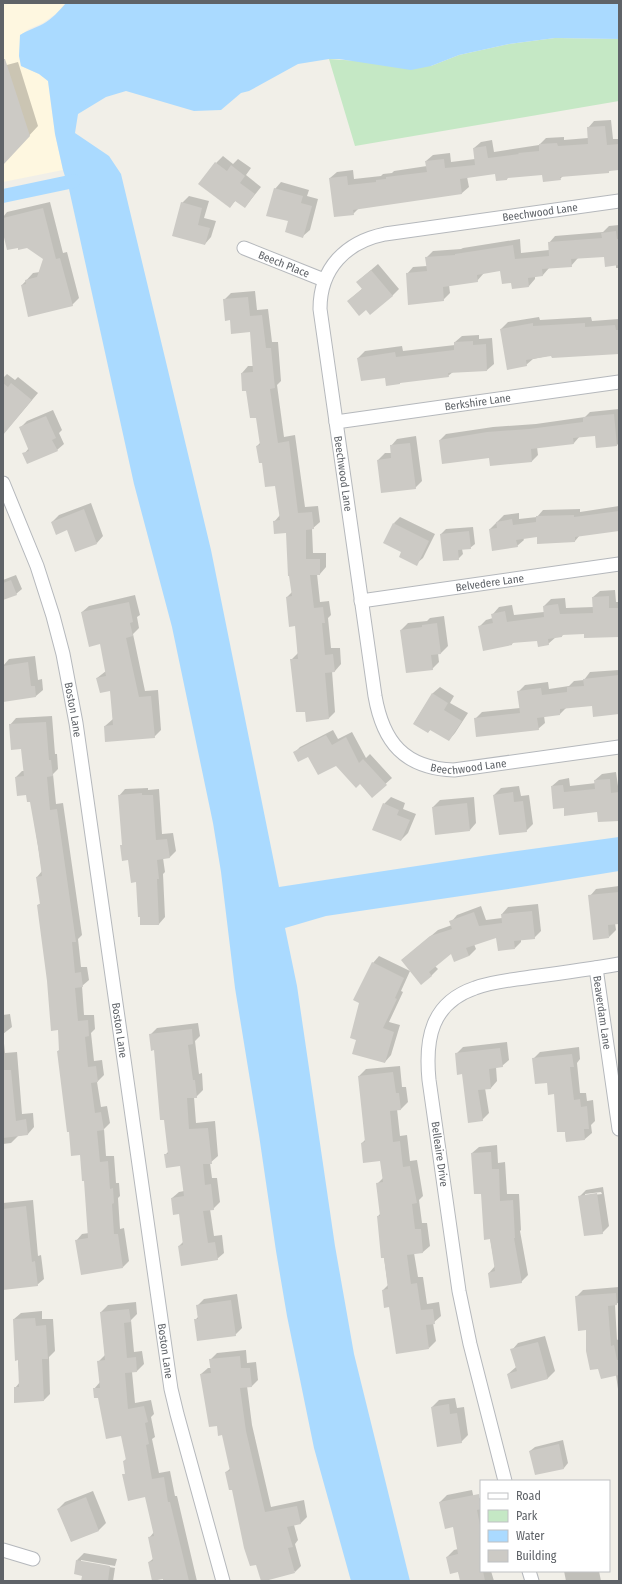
<svg xmlns="http://www.w3.org/2000/svg" width="622" height="1584" viewBox="0 0 622 1584" font-family="'Fira Sans Condensed',sans-serif">
<style>
.commercial{fill:#fef7e0}
.green{fill:#c5e8c5}
.water{fill:#aadaff}
.shadow{fill:#0003;fill-rule:evenodd}
.lines{fill:none;stroke-linecap:round;stroke-linejoin:round}
.canal{stroke:#aadaff;stroke-width:14}
.building{fill:#cccac5}
.minor-casing{stroke:#b5b8bc;stroke-width:15}
.minor{stroke:#fff;stroke-width:13}
.labels{text-anchor:middle;stroke-width:3.5;stroke-linejoin:round;paint-order:stroke}
.street-label{font-size:11px;fill:#5f6368;stroke:#fff}
</style>
<rect width="100%" height="100%" fill="#f1efe8"/>
<!-- commercial -->
<path class="commercial" d="M3 3H66L57 13 43 23 29 29 21 35 19 56 21 66 39 74 48 81 55 134 63 170 3 182Z"/>
<!-- green -->
<path class="green" d="M555 38 619 39V101L355 146 329 59 431 66 459 55 509 44Z"/>
<!-- water -->
<path class="water" d="M66 3H619V39L555 38 509 44 459 55 431 66 411 70 339 59H329L298 64 249 91 241 93 221 110 194 111 126 91 106 97 78 114 75 133 109 156 121 174 211 550 279 887 489 855 619 837V871L521 887 326 916 285 928 297 986 335 1246 354 1354 410 1581H351L314 1448 287 1316 276 1251 259 1135 235 988 221 872 213 823 172 627 134 484 69 189 63 170 55 134 48 81 39 74 21 66 19 56 20 35C28 30 35 28 43 24 52 19 59 11 66 3Z"/>
<!-- shadow -->
<path class="shadow" d="M18 62 38 126 3 164V66Z
M611 120 613 139H619V169L611 170 608 172 564 175 560 179 543 174 509 177 507 179 495 173 467 177 469 187 462 193 359 208 353 214 330 178 337 172 353 170 354 179 381 176 383 174 392 173 394 171 427 166 426 161 433 155 450 153 451 162 475 159 474 148 481 142 492 140 494 152 539 145 546 138 564 137V140L588 138V128L594 121Z
M223 156 233 164 238 159 251 168 246 175 261 187 245 207 236 200 230 207 216 163Z
M281 182 309 190 307 196 318 199 310 230 303 236 289 221 275 189Z
M189 196 209 201 204 218 216 221 211 237 205 244 182 203Z
M50 202 63 253 67 252 79 298 72 305 22 285 33 273 40 272 44 258 3 229V217L7 212Z
M619 225V268H616V265L605 256 578 258 571 266 549 268 543 275 535 276V279L529 286 512 282 501 270 484 273 477 281 449 285 450 293 443 300 407 274 413 267 427 266 426 258 433 251 461 249 463 248 520 239 521 253 549 250V243L555 236 603 232 609 226Z
M378 264 399 289 392 296 366 309 348 301 363 288 357 282Z
M255 291 257 310 268 309 272 342H278L281 381 277 385 284 437 295 435 305 507 318 506 320 522 312 529 313 553H326V567L320 574H317L320 602 329 601 331 615 328 618 331 648H340L341 664 335 671H332L335 712 329 718 306 711 291 660 298 653 296 625 287 597 292 592 287 531 274 522 280 515 276 484 263 462 257 446 261 442 257 416 242 373 248 366H254L251 331 231 319 224 300 231 293Z
M539 317 540 320 591 317 592 321 619 319V353L552 355 533 359 526 365 501 329 508 322Z
M479 335V339L492 338 494 364 487 370 453 372 448 376 401 382 400 383 385 376 358 358 365 351 402 346 403 351 455 345V342L462 336Z
M7 374 15 380 18 377 38 393 5 432 3 430V378Z
M619 409V443L617 445 596 435 580 436 574 443 537 447 538 455 532 461 490 457 440 440 446 434 493 427 536 424 585 417 590 412Z
M53 410 62 430 59 433 64 444 57 450 24 454 29 448 20 428 27 421Z
M416 436 422 481 415 488 378 460 385 453H392L391 446 397 439Z
M91 503 103 536 97 543 52 522 59 515Z
M619 506V530L580 535 575 541 538 536 523 538 524 540 517 546 490 529 504 515 519 513V519L537 517 543 510 580 509V512Z
M400 517 435 534 423 558 416 564 403 551 394 523Z
M473 527 475 544 470 548 462 549 463 554 458 559 441 534 446 529Z
M16 575 22 589 16 594 3 599V580Z
M615 590 616 602H619V627L585 633 564 634 562 636 556 637 548 644 538 640 514 642 512 644 479 627 486 620 493 618V614L499 607 512 605 514 615 544 612V606L551 599 565 598 566 608 593 607V597L600 591Z
M135 595 140 615 137 617 139 628 133 634 145 691 158 690 161 730 154 737 105 726 113 719 111 689 97 678 106 671 101 643 82 612 89 606Z
M444 616 448 646 441 653H438L439 662 432 669 401 630 408 623 427 621 430 618Z
M35 656 38 680 42 679 43 690 36 696 3 701V666L9 659Z
M619 670V717L618 714 593 705 567 707 560 714 544 716 545 723 538 729 475 719 482 712 520 708 519 691 525 685 548 682 549 689 569 686 574 681 584 680 590 672Z
M440 687 454 696 450 703 468 713 455 733 449 740 431 729 428 732 414 723 433 693Z
M52 716 55 754H57L58 769 53 774 56 804 63 803 82 935 78 939 81 967H87L89 980 82 986 84 1015H94L95 1029 91 1033 94 1061 102 1060 104 1075 97 1082 101 1107 107 1106 110 1123 104 1129 106 1156H114L116 1183H119L120 1196 118 1198 120 1229 124 1228 129 1261 123 1267 76 1241 82 1234 89 1233 85 1180 81 1154 58 1051 60 1049 59 1029 48 981 38 905 41 903 37 877 42 871 31 801 16 777 22 771H25L22 748 10 725 16 718Z
M333 730 338 739 352 732 366 758 370 754 392 778 372 796 360 783 336 765 309 756 294 753 300 747Z
M616 772 618 786H619V820L598 811 564 807 552 786 559 780 569 778 570 786 596 783 595 780 602 774Z
M519 786 521 796 529 795 533 824 526 831 494 795 501 788Z
M148 788V790L159 789 162 834 173 833 176 851 170 857 163 858 165 872 163 874 165 917 159 924H141L137 881 119 796 125 789Z
M391 797 405 803 403 809 416 814 408 833 401 840 384 804Z
M474 797 476 823 470 830 433 807 440 800Z
M619 886V923H615L616 930 609 937 590 896 596 889Z
M538 904 541 931 534 938 521 939V942L515 948 497 936 474 944 476 949 469 956 452 952 435 966 438 969 431 976 402 960 438 930 452 925 451 922 457 915 481 906 486 920 502 918V914L508 907Z
M379 956 410 971 401 991 403 992 389 1022 400 1025 391 1055 385 1062 357 1039 373 963Z
M10 1014 12 1027 3 1034 5 1053 17 1052 22 1114 33 1113 34 1127 28 1134 18 1136 11 1143 3 1144V1015Z
M198 1023 200 1036 195 1041 199 1074 202 1073 203 1090 196 1097H194L196 1123 215 1121 218 1156 210 1163 212 1178H217L220 1202 213 1209H210L214 1236 222 1235 224 1253 217 1259 179 1246 184 1241 180 1213 172 1198 179 1192 184 1191 181 1165 165 1155 169 1151 155 1049 150 1035 157 1028Z
M507 1042 509 1060 502 1066 496 1067 497 1081 491 1088H485L489 1113 482 1120 456 1054 463 1047Z
M579 1047 580 1059 577 1063 580 1093H586L587 1101 593 1100 595 1121 591 1125 592 1133 585 1139 566 1141 565 1131 555 1093 533 1059 540 1052Z
M400 1066 402 1087H406L408 1102 401 1109H397L400 1136 407 1135 410 1161 417 1160 423 1196 419 1200 422 1223H427L430 1246 423 1252 414 1253 418 1277H423L427 1304 439 1302 441 1316 433 1323 436 1341 429 1348 390 1306 383 1290 388 1285 378 1216 381 1213 377 1184 384 1177 381 1160 362 1143 366 1139 359 1076 366 1069Z
M497 1145 498 1163 505 1162 507 1194H519L521 1230 520 1231 528 1275 521 1282 489 1273 495 1266 482 1193 472 1153 479 1147Z
M603 1187 609 1226 602 1233 579 1197 586 1190ZM601 1192 602 1194 585 1196V1194Z
M33 1200 38 1256 41 1255 44 1279 37 1285 3 1289V1271L5 1269 3 1253V1203Z
M619 1287V1302L615 1305 617 1340 619 1339V1396L616 1375 587 1329 576 1297 583 1290Z
M237 1294 242 1328 235 1335 195 1320 198 1317 197 1306 204 1299Z
M136 1302 137 1314 131 1320 134 1352 142 1351 144 1364 137 1371 132 1372 135 1403 151 1400 154 1414 151 1417 155 1437 152 1439 159 1473 170 1471 175 1496H177L197 1581H164L163 1577 149 1562 154 1558 149 1538 154 1532 146 1496 124 1475 126 1472 124 1461 127 1458 122 1434 94 1389 100 1382 98 1362 105 1355 101 1312 108 1305Z
M42 1311V1319H53L55 1351 49 1357 50 1394 44 1400 15 1388 20 1382 14 1319 21 1313Z
M545 1336 555 1371 548 1378 512 1388 508 1374 516 1367 512 1350 518 1343Z
M246 1350 247 1363 256 1362 258 1380 252 1386H247L252 1425 271 1507 304 1500 307 1517 301 1523 294 1525 298 1540 295 1544 301 1566 295 1572 233 1489 226 1472 231 1468 223 1434 217 1425 201 1374 208 1368H211L210 1360 217 1353Z
M455 1398 457 1408 464 1407 468 1435 461 1442 432 1407 439 1400Z
M563 1440 568 1463 564 1468 536 1474 530 1451 535 1447Z
M472 1490 474 1499 481 1498V1571H491L494 1581H461L458 1571 447 1557 454 1550 458 1549 454 1526 440 1502 447 1495Z
M93 1491 106 1523 99 1530 71 1541 58 1509 65 1502Z
M84 1553 117 1559 115 1566 81 1560V1562L115 1568 113 1581H82L83 1575 77 1560Z
M564 1571H599L601 1581H566Z"/>
<g class="lines">
<!-- canal -->
<path class="canal" d="M3 196 74 181"/>
</g>
<!-- building -->
<path class="building" d="M3 59H5L30 136 3 165Z
M605 126 607 145 619 144V170L609 171V173L560 177 561 180 543 182 542 175 507 178V180L496 181 495 174 460 179 462 194 353 210 354 215 334 217 329 178 347 176 348 185 376 182V180L386 179V177L427 172 425 161 444 159 445 168 475 165 473 148 486 146 488 158 519 154 518 153 539 151V144L557 143 558 146 588 144 587 127Z
M215 162 227 171 231 165 245 176 240 183 255 194 245 208 235 201 230 208 198 184Z
M274 188 303 196 301 203 312 206 303 238 285 232 288 221 266 216Z
M181 202 202 208 198 225 210 228 205 245 172 236Z
M43 208 56 259 60 258 73 306 28 317 21 285 26 284 25 280 37 277 43 259 27 248 18 250V248L7 250 3 233V218Z
M616 231 617 239H619V265L605 267 604 257 571 259 572 267 542 269 543 276 528 278 529 287 512 289 511 283 502 284 500 271 477 275 478 282 443 287 444 301 408 305 406 273 427 271 425 257 455 255V254L513 245 515 259 549 256 548 242 602 238 601 233Z
M371 270 393 296 370 315 366 310 359 316 347 301 362 289 356 282Z
M248 297 250 316 262 315 266 348H271L275 388 270 389 278 443 289 441 298 513 312 512 314 529 306 530V559H320V575H310L314 608 323 607 325 623H322L325 655 333 654 335 672 325 673 329 719 306 722 305 712H296L290 659H298L295 626 289 627 286 597 292 596 289 576H288L286 533 274 534 273 521 280 520 275 486 265 487 262 463H259L256 446 260 445 256 418H250L246 391H242L241 373 253 372 250 332 231 334 230 320 225 321 223 299Z
M533 323V326L585 323V327L615 325 616 330H619V354L552 358 551 356 526 360 527 366 507 370 500 329Z
M473 341V345L486 344 487 371 448 373 449 377 400 383V384L386 386 385 378 361 381 357 358 395 352 396 357 454 350V342Z
M3 383 8 387 11 383 32 400 3 435Z
M614 414 617 446 596 448 595 436 573 438 574 444 531 449 532 462 490 466 489 458 442 464 439 440 487 432 529 429 583 422V417Z
M46 416 56 438 52 440 58 451 27 464 22 453 29 451 19 427Z
M410 443 416 489 381 493 377 460 391 458 390 445Z
M84 509 97 544 75 552 67 530 56 535 51 522Z
M619 511V531L575 537V542L537 544V537L516 540 518 547 492 551 489 529 497 528 496 522 512 519 513 525 536 522V516L574 515V517Z
M393 523 429 541 417 566 399 557 401 552 383 543Z
M469 531 471 549 458 550 459 560 443 561 440 534Z
M11 580 17 595 3 600V583Z
M609 596V608H619V637L584 638V634L562 635V637L548 639 549 645 538 647 537 641 512 643V645L483 651 478 626 493 623 491 614 505 611 507 622 544 617 543 606 558 604 560 614 593 613 592 597Z
M129 602 133 622 130 623 133 636 126 638 139 697 151 696 155 738 105 742 104 726 113 725 110 691 100 693 96 678 106 676 100 644 89 647 81 612Z
M437 623 441 654 431 655 433 670 406 673 400 630 422 627V625Z
M28 662 31 686H35L36 697 3 702V666Z
M619 675V714L593 717 592 706 560 709V715L537 718 539 730 476 737 474 718 520 713 517 691 541 688 542 695 567 692V687L584 686 583 679Z
M432 693 448 703 444 710 462 721 449 741 430 730 428 733 413 724Z
M46 722 49 760H51L53 776 47 777 50 810 57 809 76 942H72L75 973 81 972 83 987 75 988 78 1021 88 1020 89 1036 85 1037 88 1067 96 1066 98 1082 91 1083 95 1113 101 1112 104 1130 97 1131 100 1162 108 1161 110 1189 113 1188 114 1203 112 1204 114 1234H118L123 1268 81 1275 75 1240 88 1238 84 1181H82L80 1155 71 1156 69 1132H67L57 1051H59L58 1030 51 1031 47 981 37 905 40 904 36 877 42 876 38 847 30 802H27L26 795 17 796 15 777 24 776 21 749 11 750 9 724Z
M326 735 332 745 346 737 359 763 363 759 387 785 372 798 360 784 356 788 336 766 318 775 308 757 298 762 293 752Z
M610 779 611 793 619 792V821L598 822 597 812 564 816V808L553 809 551 786 563 785 564 792 595 789 594 780Z
M513 792 514 802 523 801 527 832 499 835 493 795Z
M142 793V795H153L156 840 167 839 170 858 157 860 159 879H157L159 925H140V917H138L136 882 131 883 128 860 122 861 120 845H122L118 795Z
M383 803 399 810 397 815 410 820 401 841 372 830Z
M467 803 470 831 435 835 432 807Z
M619 892V924L608 925 609 938 593 940 588 895Z
M532 911 535 939 514 941 515 949 498 951 496 938 466 948 469 956 454 962 451 954 429 972 432 976 421 985 401 960 430 936 452 929 449 921 474 912 479 926 502 923 501 914Z
M372 962 404 978 395 998 397 999 383 1028 394 1032 385 1063 352 1054 356 1040 350 1038 359 1003 353 1000Z
M192 1029 193 1044 188 1045 193 1080H195L197 1098H187L189 1129 208 1128 212 1164H203L205 1185 211 1184 214 1210 203 1211 208 1243 215 1242 218 1260 181 1266 178 1246 183 1245 179 1214 173 1215 171 1198 184 1196 180 1166 166 1168 164 1154H168L164 1120H160L154 1050 151 1051 149 1034Z
M500 1048 503 1067 489 1069 491 1089 478 1090 483 1121 468 1123 462 1074 457 1075 455 1053Z
M572 1054 574 1067H570L574 1100 580 1099 581 1107 587 1106 589 1129H584L585 1140 566 1142 565 1132H557L554 1094 548 1095 547 1083 535 1084 532 1058Z
M3 1070H11L16 1121 26 1119 28 1135 3 1138Z
M393 1072 396 1093H399L401 1110 390 1111 393 1142 400 1141 403 1167 410 1166 417 1203 412 1204 415 1229H421L423 1253 407 1255 411 1284 417 1283 421 1310 433 1309 435 1324 426 1325 429 1349 396 1354 389 1307 384 1308 382 1290 388 1289 384 1258H381L380 1247 377 1216H380L376 1183 383 1182 380 1161 363 1163 361 1143 365 1142 358 1076Z
M491 1152 492 1169H499L500 1201 513 1200 515 1238H514L522 1283 490 1288 488 1273 495 1271 490 1239 484 1240 481 1194H474L471 1153Z
M597 1193 603 1234 584 1236 578 1196Z
M26 1206 32 1262 35 1261 38 1286 3 1290V1272H4L3 1209Z
M616 1293 617 1305 608 1306 611 1346 614 1345 617 1360H619V1375L601 1379 598 1369 590 1370 586 1351V1330L578 1331 575 1296Z
M231 1300 236 1336 197 1341 194 1319H198L196 1305Z
M129 1309 131 1322 124 1323 127 1358 136 1357 137 1372 125 1373 128 1409 144 1406 148 1422 145 1423 149 1444 146 1445 152 1479 164 1477 168 1502H170L189 1581H163V1579L152 1581 148 1562 153 1561 148 1537 154 1536 145 1497 128 1501 122 1474H125L123 1461 126 1460 121 1436 106 1439 98 1398H94L93 1388H100L97 1361 105 1360 100 1312Z
M35 1318 36 1326 46 1325 48 1359H42L44 1401 14 1403V1387H19L18 1360 15 1361 13 1319Z
M538 1342 548 1379 511 1389 507 1374 517 1371 510 1349Z
M240 1356 241 1368H250L252 1387 240 1388 246 1431 265 1512 297 1506 301 1524 287 1527 293 1547 288 1548 295 1573 265 1581H261L256 1565 250 1566 244 1548 232 1490H229L225 1472 230 1471 222 1435 218 1436 217 1426 209 1427 200 1374 211 1373 209 1359Z
M449 1404 450 1414 457 1413 462 1443 437 1447 431 1407Z
M559 1444 564 1469 535 1475 529 1451Z
M479 1494 481 1509 477 1510 481 1530V1571H483L485 1581H460L458 1572 450 1574 446 1557 458 1554 453 1527 445 1529 439 1502Z
M86 1497 99 1531 71 1542 57 1509Z
M76 1560 110 1566 108 1581H81L82 1576 74 1574Z"/>
<g class="lines">
<!-- minor casing -->
<g class="minor-casing">
<g id="minor">
<path id="s1" d="M619 201 385 234C346 242 320 268 320 309L375 696C383 742 404 768 454 770L619 747"/>
<path id="s2" d="M244 248 324 280"/>
<path id="s3" d="M336 422 619 382"/>
<path id="s4" d="M3 483 37 566 53 616 63 654 76 723 171 1389 177 1414 223 1581"/>
<path id="s5" d="M361 601 619 564"/>
<path id="s6" d="M596 968 619 1129"/>
<path d="M505 1481 470 1344 459 1291 429 1080C425 1039 431 1003 475 988 493 981 513 980 531 977 561 973 590 969 619 964"/>
<path d="M3 1550 33 1559"/>
<path d="M529 1571 532 1581"/>
</g>
</g>
<!-- minor -->
<use href="#minor" class="minor"/>
</g>
<g class="labels">
<!-- street labels -->
<g class="street-label">
<text transform="translate(540 212) rotate(-8)" y="4">Beechwood Lane</text>
<text dy="4" stroke="none"><textPath href="#s2" startOffset="43">Beech Place</textPath></text>
<text dy="4" stroke="none"><textPath href="#s3" startOffset="143">Berkshire Lane</textPath></text>
<text dy="4" stroke="none"><textPath href="#s1" startOffset="511">Beechwood Lane</textPath></text>
<text dy="4" stroke="none"><textPath href="#s5" startOffset="130">Belvedere Lane</textPath></text>
<text dy="4" stroke="none"><textPath href="#s4" startOffset="238">Boston Lane</textPath></text>
<text dy="4" stroke="none"><textPath href="#s1" startOffset="870">Beechwood Lane</textPath></text>
<text dy="4" stroke="none"><textPath href="#s6" startOffset="45">Beaverdam Lane</textPath></text>
<text dy="4" stroke="none"><textPath href="#s4" startOffset="562">Boston Lane</textPath></text>
<text transform="translate(440 1154) rotate(82)" y="4">Belleaire Drive</text>
<text dy="4" stroke="none"><textPath href="#s4" startOffset="886">Boston Lane</textPath></text>
</g>
</g>
<!-- border -->
<rect width="622" height="1584" fill="none" stroke="#5f6368" stroke-width="8"/>
<!-- legend -->
<rect x="480" y="1480" width="130" height="92" fill="#ffffff" stroke="#bfc1c3"/>
<rect x="488" y="1493" width="20" height="6" fill="#ffffff" stroke="#bfc1c3"/>
<text x="516" y="1500" font-size="12" fill="#5f6368">Road</text>
<rect x="488" y="1510" width="20" height="12" fill="#c5e8c5" stroke="#bfc1c3"/>
<text x="516" y="1520" font-size="12" fill="#5f6368">Park</text>
<rect x="488" y="1530" width="20" height="12" fill="#aadaff" stroke="#bfc1c3"/>
<text x="516" y="1540" font-size="12" fill="#5f6368">Water</text>
<rect x="488" y="1550" width="20" height="12" fill="#cccac5" stroke="#bfc1c3"/>
<text x="516" y="1560" font-size="12" fill="#5f6368">Building</text>
</svg>
